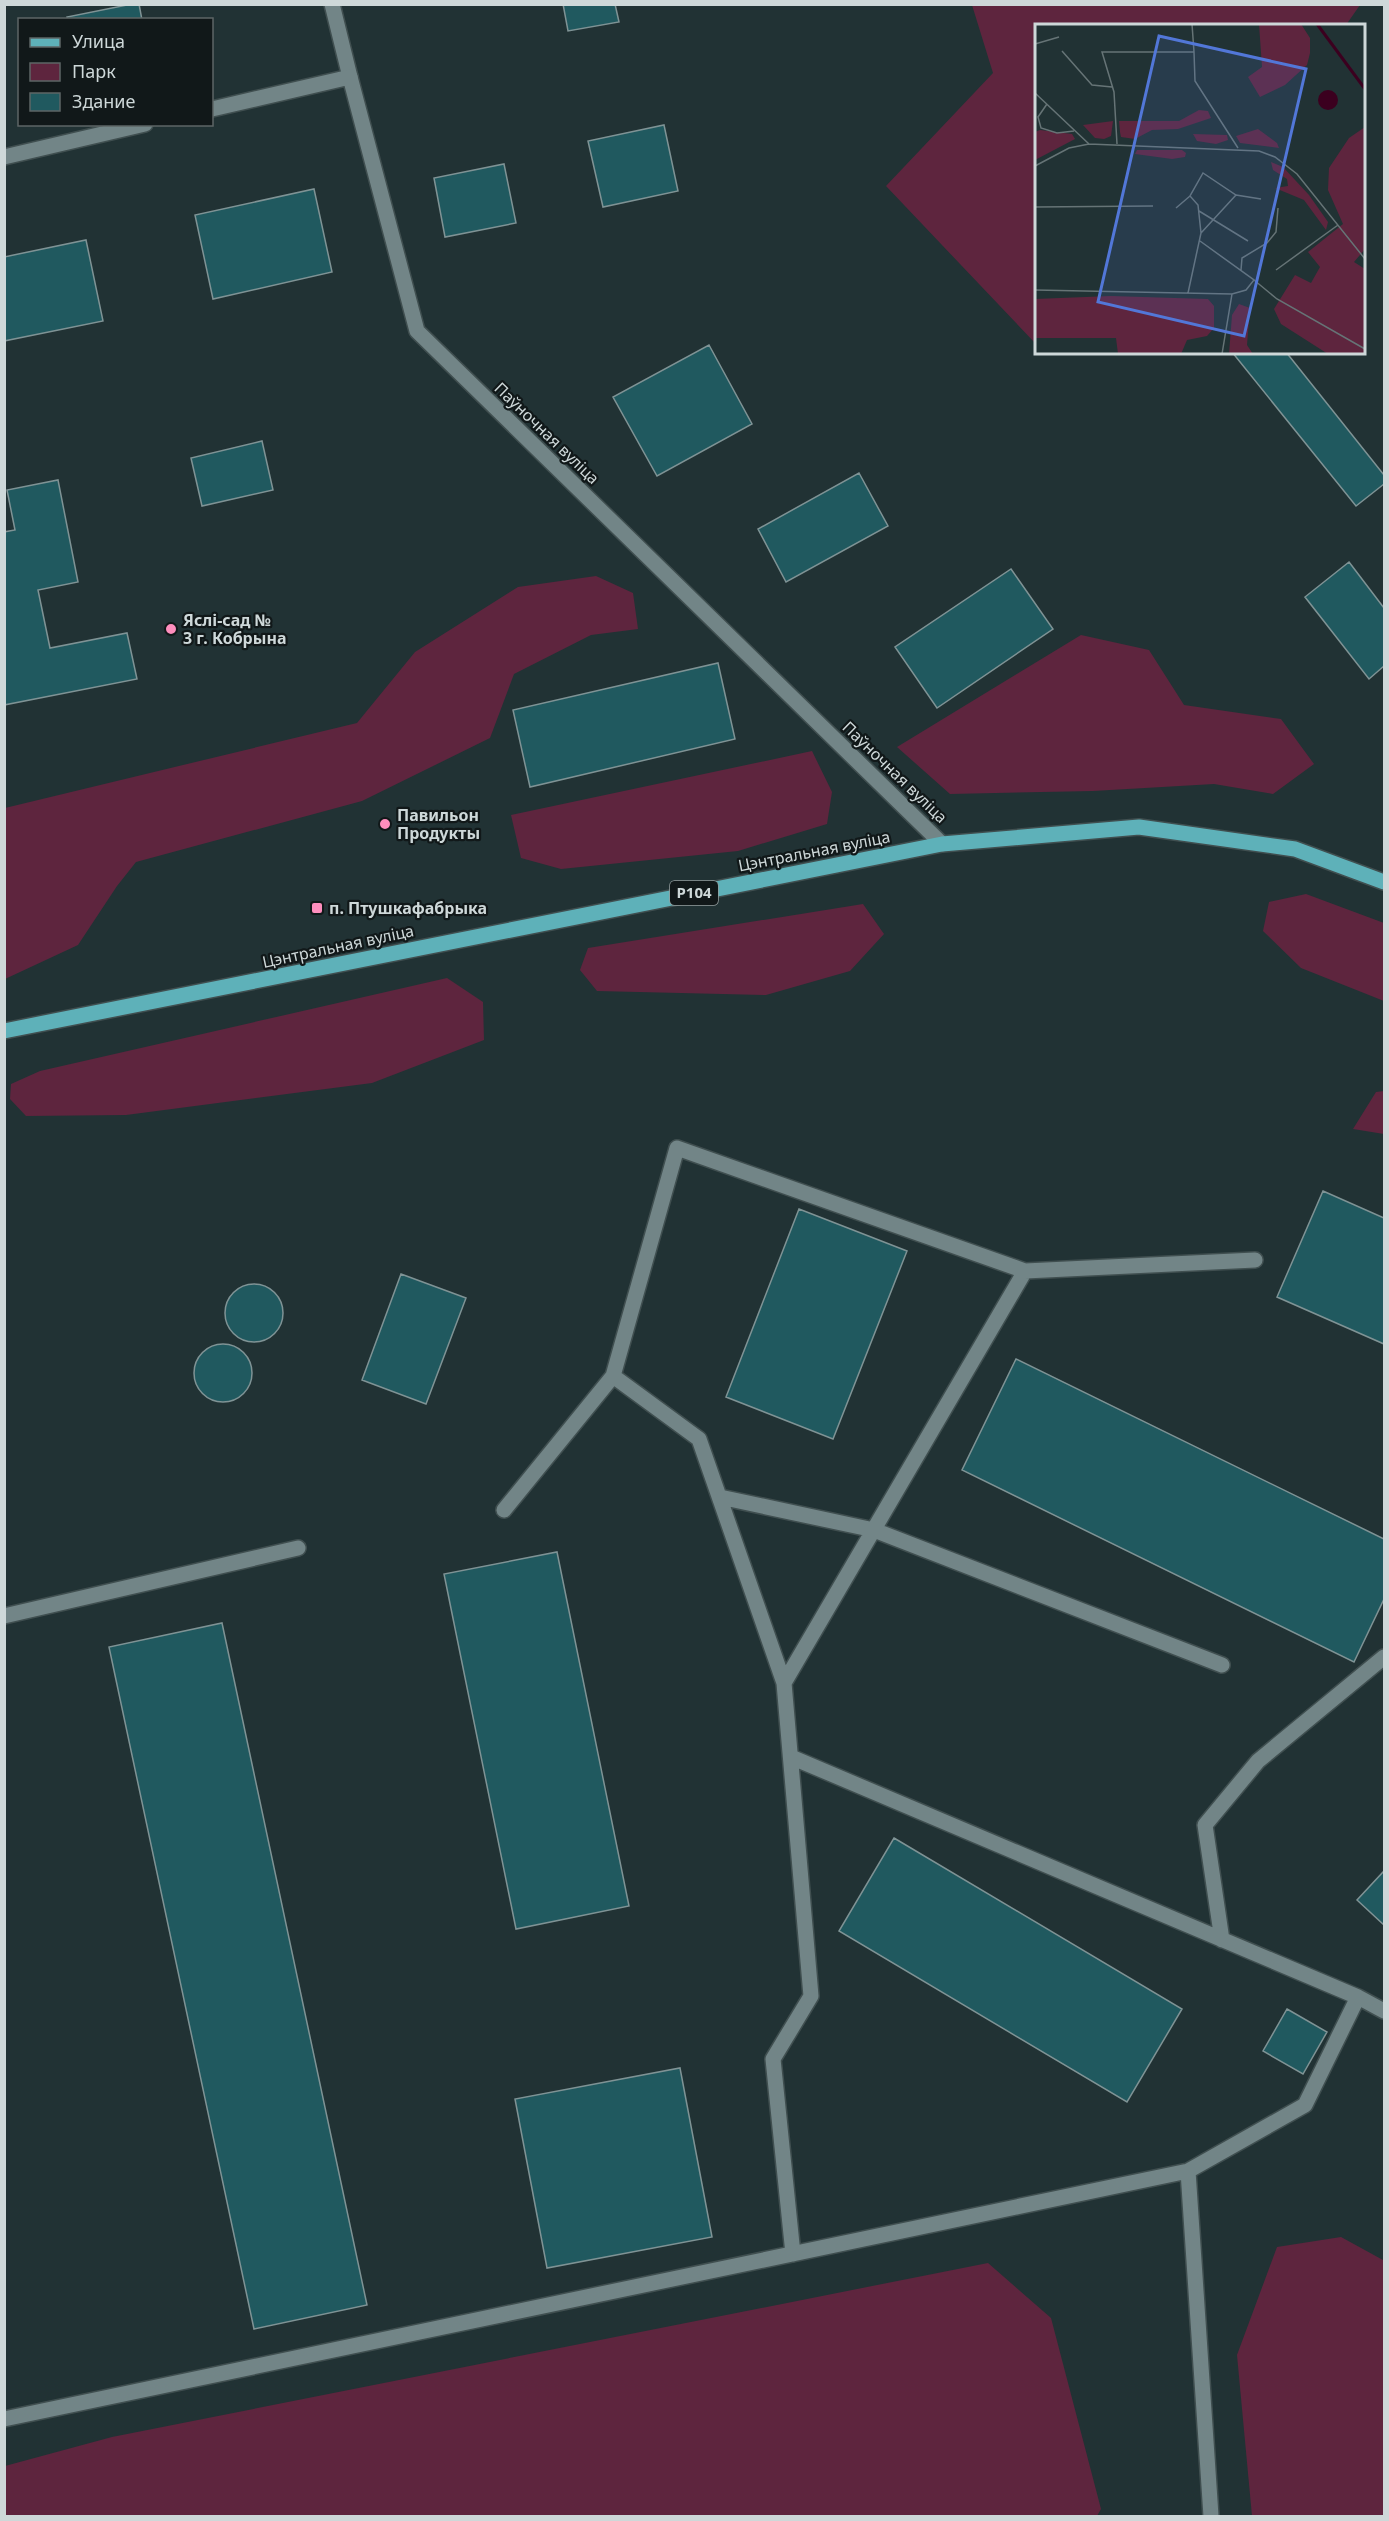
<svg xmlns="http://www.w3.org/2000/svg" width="1389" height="2521" viewBox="0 0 1389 2521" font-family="'Noto Sans',sans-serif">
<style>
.green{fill:#5e253e}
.building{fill:#20595f;stroke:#7f9395;stroke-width:1.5}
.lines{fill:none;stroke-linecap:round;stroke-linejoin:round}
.service-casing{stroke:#404f50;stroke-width:18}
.minor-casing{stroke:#404f50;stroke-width:18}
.primary-casing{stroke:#404f50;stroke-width:18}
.service{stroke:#728587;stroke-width:15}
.minor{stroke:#728587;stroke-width:15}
.primary{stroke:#5eb1b9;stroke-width:15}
.poi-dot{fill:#fe8ebd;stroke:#111819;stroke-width:2}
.labels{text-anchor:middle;stroke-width:4.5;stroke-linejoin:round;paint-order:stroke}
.shield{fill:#111819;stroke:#959e9f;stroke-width:1.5}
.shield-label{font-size:15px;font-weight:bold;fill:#ced8d9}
.street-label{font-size:16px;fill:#ced8d9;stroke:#111819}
.poi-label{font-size:16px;font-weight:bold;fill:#ced8d9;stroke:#111819;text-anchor:start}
.inset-river{fill:none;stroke:#3b001f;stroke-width:3}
.inset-road{fill:none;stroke:#667476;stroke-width:1.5}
.view{fill:#5277d8;fill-opacity:0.15;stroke:#5277d8;stroke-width:3}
.inset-edge{fill:none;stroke:#ced8d9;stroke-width:3}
</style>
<rect width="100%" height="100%" fill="#213234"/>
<!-- green -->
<path class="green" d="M972 5V4L1360 5 1346 25 1036 26 1035 343 886 186 993 73Z
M596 576 633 593 638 629 591 635 514 674 490 738 362 801 136 862 117 886 78 945 5 979V808L357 723 415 652 518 587Z
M1081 635 1149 650 1184 705 1281 719 1314 764 1273 794 1214 784 1093 791 950 794 897 747Z
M812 751 832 792 827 824 738 851 561 869 521 858 511 815Z
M1306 894 1384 923V1001L1301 968 1263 931 1269 902Z
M863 904 884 934 850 971 766 995 597 991 580 970 588 948Z
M447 978 483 1002 484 1040 372 1083 126 1115 26 1116 10 1099 11 1084 40 1071Z
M1384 1091V1134L1353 1129 1376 1092Z
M1341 2237 1383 2260 1384 2264V2516H1252L1237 2355 1277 2247Z
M988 2263 1051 2318 1101 2509 1097 2516H5V2466L112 2437Z"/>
<!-- building -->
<path class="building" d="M132 4H139L142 20H68L67 17Z
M563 4H615L619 22 568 31Z
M664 125 678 191 603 207 588 141Z
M504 164 516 223 445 237 434 178Z
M314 189 332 272 213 299 195 215Z
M86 240 103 321 4 341V257Z
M709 345 752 424 657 476 613 397Z
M1232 352H1286L1384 475V484L1356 506Z
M262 441 273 490 202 506 191 458Z
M859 473 888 526 786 582 758 529Z
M58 480 78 582 38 590 50 648 127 633 137 679 4 705V532L15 530 7 490Z
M1349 562 1384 608V666L1369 679 1305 597Z
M1011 569 1053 629 937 708 895 647Z
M718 663 735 739 530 787 513 710Z
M1323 1191 1384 1218V1344L1277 1297Z
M799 1209 907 1251 833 1439 726 1397Z
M401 1274 466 1298 426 1404 362 1380Z
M225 1313a29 29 0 1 1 58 0a29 29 0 1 1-58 0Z
M194 1373a29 29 0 1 1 58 0a29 29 0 1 1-58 0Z
M1016 1359 1384 1539V1599L1354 1662 962 1470Z
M557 1552 629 1906 516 1929 444 1574Z
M222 1623 367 2305 254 2329 109 1647Z
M894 1838 1182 2009 1127 2102 839 1931Z
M1384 1871V1925L1357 1900Z
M1287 2009 1327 2032 1303 2074 1263 2051Z
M680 2068 712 2237 547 2268 515 2099Z"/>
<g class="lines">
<!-- service casing -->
<g class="service-casing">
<path id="service" d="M332 4 350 77
M720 1497 874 1530 1222 1665
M504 1510 613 1376
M4 1616 298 1548
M784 1683 1025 1271
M1222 1940 1205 1825 1258 1761 1384 1657
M1358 1997 1384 2011
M1188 2171 1211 2516
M793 2254 773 2059 811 1996 784 1683 699 1439 613 1376 677 1148 1025 1271 1255 1260
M4 2419 1188 2171 1305 2105 1358 1997 791 1757"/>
</g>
<!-- minor casing -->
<g class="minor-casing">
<path id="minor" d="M212 109 350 77 417 331 942 844
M4 157 145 124"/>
</g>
<!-- primary casing -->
<g class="primary-casing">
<path id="primary" d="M4 1031 942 844 1139 827 1295 849 1384 882"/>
</g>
<!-- service -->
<use href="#service" class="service"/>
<!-- minor -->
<use href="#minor" class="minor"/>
<!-- primary -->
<use href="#primary" class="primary"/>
</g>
<!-- markers -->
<g class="poi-dot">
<circle cx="171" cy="629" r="6"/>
<circle cx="385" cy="824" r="6"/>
<rect x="311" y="902" width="12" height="12" rx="3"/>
</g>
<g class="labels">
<!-- shield labels -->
<rect class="shield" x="670" y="881" width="48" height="24" rx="4.5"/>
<g class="shield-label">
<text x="694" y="898">Р104</text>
</g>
<!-- street labels -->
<g class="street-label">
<text transform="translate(547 433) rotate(44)" y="6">Паўночная вуліца</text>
<text transform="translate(895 772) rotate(44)" y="6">Паўночная вуліца</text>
<text transform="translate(814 851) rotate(-11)" y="6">Цэнтральная вуліца</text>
<text transform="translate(338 946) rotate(-12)" y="6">Цэнтральная вуліца</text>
</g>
<!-- poi labels -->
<g class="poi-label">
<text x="183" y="626">Яслі-сад №<tspan x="183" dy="18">3 г. Кобрына</tspan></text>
<text x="397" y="821">Павильон<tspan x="397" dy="18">Продукты</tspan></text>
<text x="329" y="914">п. Птушкафабрыка</text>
</g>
</g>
<!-- overview -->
<g transform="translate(1035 24)">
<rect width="330" height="330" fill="#213234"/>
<path d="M224 0H266L275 14V29L272 41 250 61 225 73 213 53 227 43ZM164 86 173 87 176 94 143 105 117 106 100 115 86 113 85 108 84 97H144ZM78 97 76 112 69 115 60 114 48 101ZM330 103V225L319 238 330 245V330H293L246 300 239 285 260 251 276 259 285 243 273 228 308 200 293 166 294 144 314 114ZM223 105 242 119 244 124 205 119 201 112ZM5 106 37 110 40 115 0 136V108ZM158 110 192 111 193 116 181 120 162 117ZM102 126H147L151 129 150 133 137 135 100 130ZM236 138 248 143 274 171 293 198 291 206 269 176 240 164 253 162 252 155 238 146ZM76 272 173 275 179 282V304L172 312 152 316 146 330H83L81 314H0V275ZM204 280 215 284 212 321 218 330H194L197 291Z" fill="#5e253e"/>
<path d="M283 76a10 10 0 1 1 20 0a10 10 0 1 1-20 0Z" fill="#3b001f"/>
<path class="inset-river" d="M282 0 330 65"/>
<path class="inset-road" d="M157 0 159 28M0 20 24 13M27 27 57 61 77 63M0 69 54 120M12 80 3 93 6 104 22 109 39 107M82 120 79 68 67 28H159L160 57 203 124M0 142 34 124 54 120 224 127 240 133 262 150 330 235M0 183 118 182M141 184 155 172M164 187 213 217M166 209 201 171M206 246 207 234 232 219 241 208 243 184M241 246 303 201M219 256 242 275 330 325M0 266 197 270 211 266 219 256 165 217M153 269 166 209 163 181 155 172 168 149 201 171 226 175M187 330 197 270"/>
<path class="view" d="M124 12 271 45 209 312 63 278Z"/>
<rect width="330" height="330" class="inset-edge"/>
</g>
<!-- border -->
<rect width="1389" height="2521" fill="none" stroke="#ced8d9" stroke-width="12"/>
<!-- legend -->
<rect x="18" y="18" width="195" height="108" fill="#111819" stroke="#5d6566" stroke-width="1.5"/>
<rect x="30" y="38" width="30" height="9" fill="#5eb1b9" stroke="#5d6566" stroke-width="1.5"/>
<text x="72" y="48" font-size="18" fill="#ced8d9">Улица</text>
<rect x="30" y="63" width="30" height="18" fill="#5e253e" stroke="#5d6566" stroke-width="1.5"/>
<text x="72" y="78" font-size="18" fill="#ced8d9">Парк</text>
<rect x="30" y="93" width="30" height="18" fill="#20595f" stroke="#5d6566" stroke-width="1.5"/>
<text x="72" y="108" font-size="18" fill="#ced8d9">Здание</text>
</svg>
